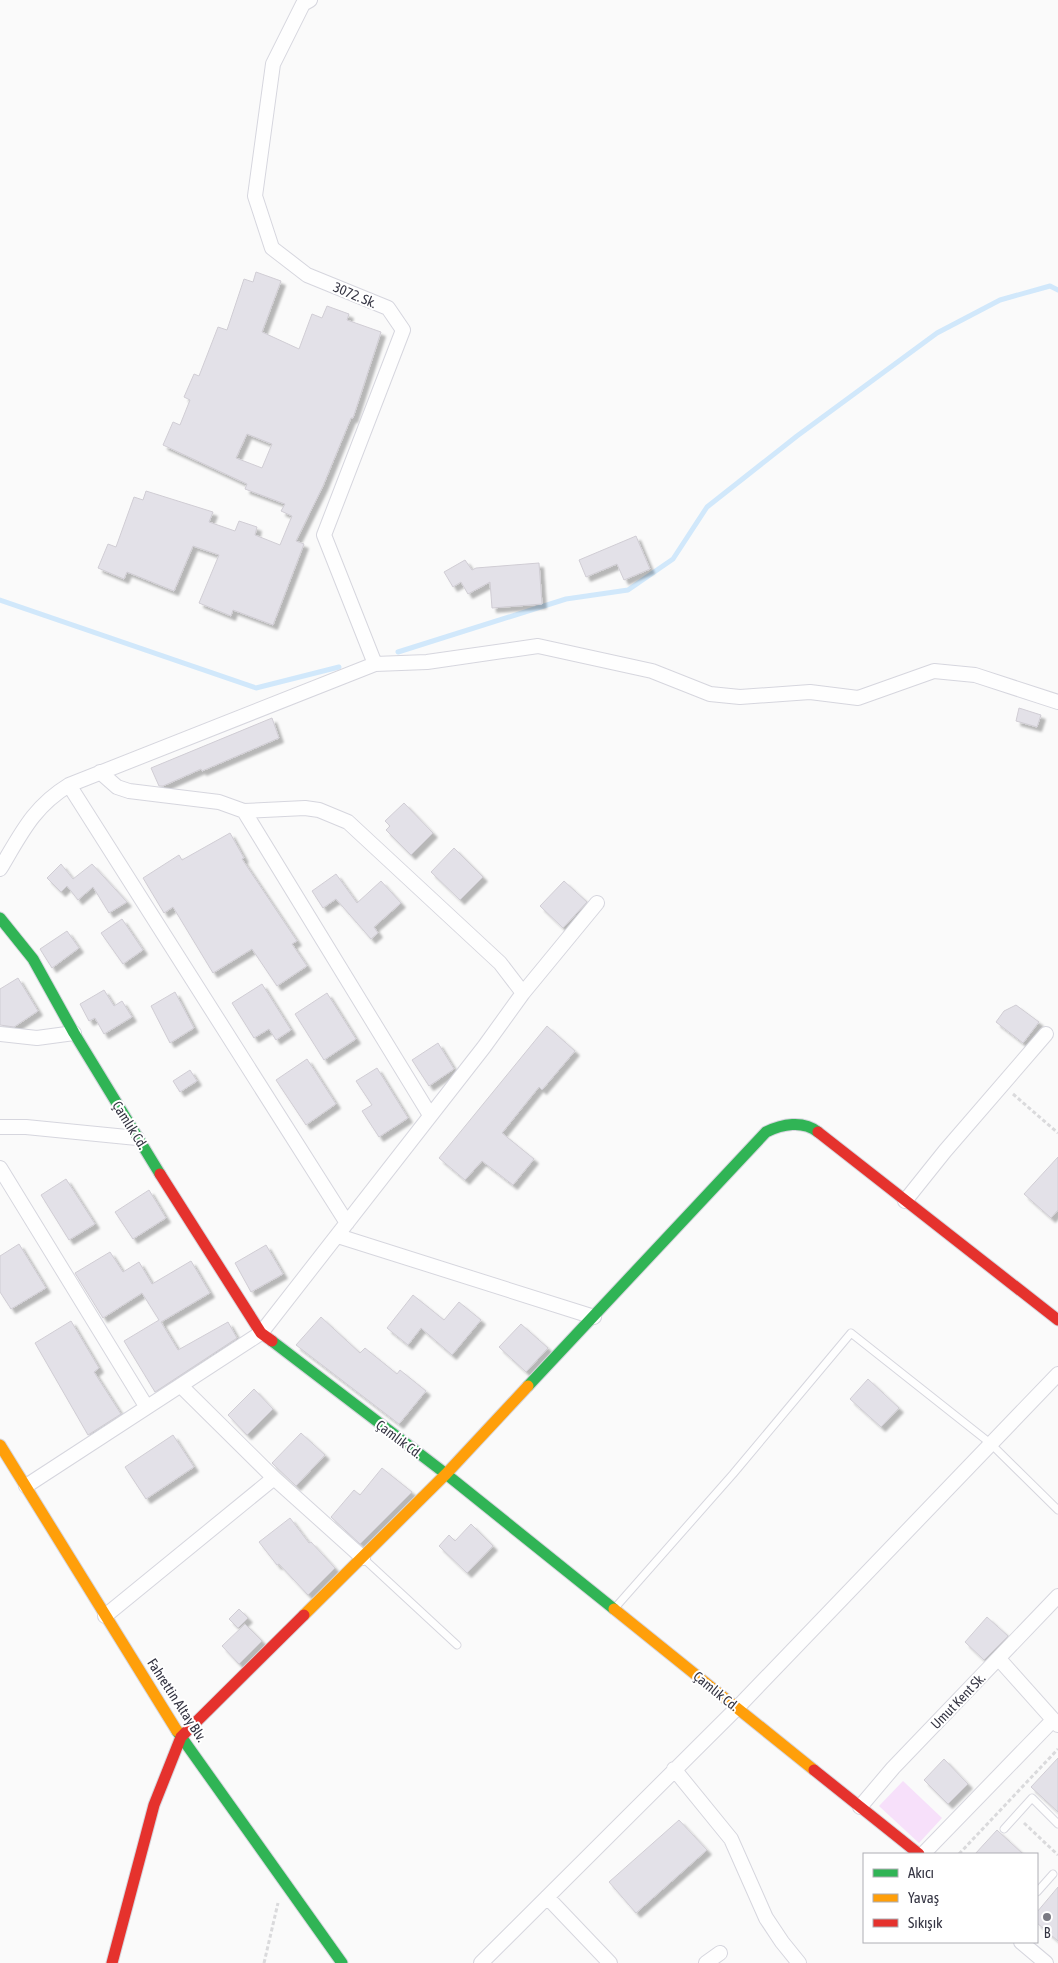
<svg xmlns="http://www.w3.org/2000/svg" width="1058" height="1963" viewBox="0 0 1058 1963" font-family="'Asap Condensed',sans-serif">
<style>
.green{fill:#f7e0fa}
.lines{fill:none;stroke-linecap:round;stroke-linejoin:round}
.stream{stroke:#d1e8fb;stroke-width:5}
.building{fill:#e3e1e8;stroke:#d0cdd4;fill-rule:evenodd;filter:url(#shadow)}
.lane-casing{stroke:#d6d6de;stroke-width:9}
.street-casing{stroke:#d6d6de;stroke-width:16}
.fast-casing{stroke:#d6d6de;stroke-width:13}
.slow-casing{stroke:#d6d6de;stroke-width:13}
.jam-casing{stroke:#d6d6de;stroke-width:13}
.path{stroke:#dadadc;stroke-width:3;stroke-dasharray:4 2.5;stroke-linecap:butt}
.lane{stroke:#fefefe;stroke-width:7}
.street{stroke:#fefefe;stroke-width:14}
.fast{stroke:#30b455;stroke-width:11}
.slow{stroke:#ff9f0a;stroke-width:11}
.jam{stroke:#e5322d;stroke-width:11}
.poi-dot{fill:#7a7a83;stroke:#fff;stroke-width:2}
.labels{text-anchor:middle;stroke-width:4;stroke-linejoin:round;paint-order:stroke}
.street-label{font-size:14px;fill:#353543;stroke:#fff}
.poi-label{font-size:14px;fill:#353543;stroke:#fff}
</style>
<defs>
<filter id="shadow"><feDropShadow dx="4.5" dy="4.5" stdDeviation="1" flood-color="#0004"/></filter>
</defs>
<rect width="100%" height="100%" fill="#fafafa"/>
<!-- green -->
<path class="green" d="M903 1781 942 1818 919 1843 879 1806Z"/>
<g class="lines">
<!-- stream -->
<path class="stream" d="M0 600 256 688 339 667
M398 652 566 599 628 590 673 559 707 507 797 436 937 333 1000 300 1050 286 1058 290"/>
</g>
<!-- building -->
<path class="building" d="M256 272 281 281 262 332 299 349 312 314 322 318 327 306 349 314 347 320 381 332 353 418H351L323 486 296 541 304 544 273 625 233 610 231 616 199 603 219 555 193 546 174 591 127 572 124 579 98 568 108 544 116 547 134 497 143 500 146 491 213 512 209 522 235 531 239 521 257 527 255 535 280 545 292 516 281 511 285 504 245 489 247 484 163 445 173 422 180 425 190 400 184 397 194 374 199 376 218 327 227 330 244 279 253 282ZM247 434 272 444 262 468 236 458Z
M636 536 650 569 624 580 617 564 586 577 579 560Z
M465 560 472 570 476 568 539 563 542 604 492 608 490 582 468 594 461 582 453 587 444 572Z
M1019 708 1041 715 1037 727 1016 721Z
M272 718 279 738 202 771 201 769 163 786H159L151 768Z
M404 803 433 833 411 855 386 830 390 826 385 821Z
M230 833 244 858 242 859 297 941 292 944 307 966 277 986 252 949 213 973 173 907 164 913 143 878 179 855 182 860Z
M454 848 483 877 460 900 431 872Z
M61 864 73 879 92 864 127 902 109 913 93 887 78 900 67 886 61 892 47 878Z
M336 874 357 903 381 881 401 903 374 927 378 933 371 939 336 899 323 908 312 891Z
M564 881 587 902 563 928 540 906Z
M122 919 143 950 123 964 101 933Z
M67 931 79 948 52 968 40 949Z
M18 978 38 1011 14 1027 0 1025V989Z
M262 984 291 1030 276 1040 269 1029 254 1038 232 1003Z
M104 990 114 1006 122 1001 132 1017 104 1034 95 1018 89 1021 80 1004Z
M175 992 194 1028 170 1043 151 1006Z
M327 993 356 1039 324 1060 295 1014Z
M1016 1005 1039 1022 1023 1043 996 1022 1004 1011Z
M547 1026 575 1051 542 1090 539 1087 502 1133 534 1159 513 1185 482 1161 465 1180 439 1158Z
M438 1043 454 1069 429 1086 412 1060Z
M307 1059 336 1104 306 1125 276 1080Z
M377 1068 408 1118 379 1137 362 1111 372 1105 356 1081Z
M190 1070 197 1081 180 1092 173 1081Z
M1058 1157V1210L1051 1218 1024 1194Z
M66 1179 95 1224 69 1240 41 1195Z
M149 1190 166 1218 133 1239 115 1212Z
M19 1244 46 1288 11 1309 0 1292V1256Z
M266 1245 283 1274 251 1292 235 1263Z
M110 1252 123 1272 139 1262 152 1284 191 1261 210 1293 161 1322 178 1350 228 1322 237 1338 155 1392 124 1341 159 1320 142 1293 103 1318 75 1273Z
M413 1295 444 1320 459 1302 481 1320 452 1355 421 1328 408 1345 387 1328Z
M321 1317 360 1353 365 1348 397 1374 400 1370 426 1391 399 1424 296 1345Z
M71 1321 99 1368 94 1372 121 1414 88 1435 35 1343Z
M521 1324 548 1348 526 1372 499 1347Z
M868 1379 899 1408 881 1427 850 1399Z
M254 1389 273 1409 247 1435 228 1415Z
M301 1433 325 1455 296 1486 272 1463Z
M173 1435 194 1467 146 1499 125 1467Z
M382 1468 412 1492 360 1544 331 1517 354 1490 360 1495Z
M290 1518 309 1543 311 1542 335 1568 308 1595 279 1564 277 1565 259 1542Z
M471 1524 493 1546 467 1573 439 1546 449 1535 455 1541Z
M239 1609 248 1618 238 1628 229 1619Z
M987 1617 1008 1636 984 1660 965 1642Z
M245 1624 262 1641 239 1664 222 1646Z
M1058 1758V1812L1031 1787Z
M944 1759 968 1784 948 1804 924 1780Z
M679 1820 707 1850 636 1913 609 1882Z
M997 1830 1023 1854H975Z
M1058 1887V1941L1037 1923V1912Z"/>
<g class="lines">
<!-- lane casing -->
<g class="lane-casing">
<path id="lane" d="M363 1558 457 1645
M614 1609 733 1474 851 1333 990 1443 1058 1510
M1004 1829 1032 1798 1058 1824
M1037 1892 1053 1874"/>
</g>
<!-- street casing -->
<g class="street-casing">
<path id="street" d="M310 0 303 4 273 64 255 196 272 248 307 275 388 308 403 330 324 535 375 664
M69 785 347 1223
M244 811 430 1115
M0 869C21 834 33 807 69 785L375 664 427 662 538 646 652 671 710 694 740 697 810 692 858 698 934 671 975 675 1058 702
M523 993 597 903
M0 1034 37 1038 74 1033
M0 1127H26L137 1138
M0 1168 146 1406
M905 1201 945 1151 1046 1034
M338 1236 594 1317
M181 1386 274 1478 363 1558
M26 1486 261 1333 484 1047 523 993 500 963 348 822 319 810 305 808 244 811 219 802 129 791 117 787 100 772
M105 1616 274 1478
M999 1659 1058 1725
M674 1769 731 1839 766 1918 782 1942 799 1963
M860 1807 893 1768 1058 1596
M923 1854 1053 1720
M547 1897 610 1963
M1021 1942 1046 1963
M481 1963 737 1708 1058 1374
M706 1963 720 1953"/>
</g>
<!-- fast casing -->
<g class="fast-casing">
<path id="fast" d="M0 918 33 959 74 1033 160 1174
M272 1341 446 1474 614 1609
M528 1386 766 1132C782 1124 803 1120 818 1132
M177 1731 342 1963"/>
</g>
<!-- slow casing -->
<g class="slow-casing">
<path id="slow" d="M0 1445 177 1731
M614 1609 814 1770
M304 1615 446 1474 528 1386"/>
</g>
<!-- jam casing -->
<g class="jam-casing">
<path id="jam" d="M818 1132 1058 1320
M160 1174 261 1333 272 1341
M814 1770 919 1854
M112 1963 154 1805 181 1737 304 1615"/>
</g>
<!-- path -->
<path class="path" d="M1013 1094 1058 1133
M1024 1823 1058 1855
M959 1854 1058 1749
M264 1963 278 1903"/>
<!-- lane -->
<use href="#lane" class="lane"/>
<!-- street -->
<use href="#street" class="street"/>
<!-- fast -->
<use href="#fast" class="fast"/>
<!-- slow -->
<use href="#slow" class="slow"/>
<!-- jam -->
<use href="#jam" class="jam"/>
</g>
<!-- markers -->
<circle class="poi-dot" cx="1047" cy="1917" r="5"/>
<g class="labels">
<!-- street labels -->
<g class="street-label">
<text transform="translate(355 295) rotate(23)" y="5">3072. Sk.</text>
<text transform="translate(130 1125) rotate(58)" y="5">Çamlık Cd.</text>
<text transform="translate(399 1439) rotate(37)" y="5">Çamlık Cd.</text>
<text transform="translate(716 1691) rotate(39)" y="5">Çamlık Cd.</text>
<text transform="translate(177 1700) rotate(57)" y="5">Fahrettin Altay Blv.</text>
<text transform="translate(958 1701) rotate(-46)" y="5">Umut Kent Sk.</text>
</g>
<!-- poi labels -->
<g class="poi-label">
<text x="1047" y="1938">B</text>
</g>
</g>
<!-- legend -->
<rect x="863" y="1853" width="175" height="90" fill="#ffffff" stroke="#aeaeb4"/>
<rect x="873" y="1869" width="25" height="8" fill="#30b455" stroke="#aeaeb4"/>
<text x="908" y="1878" font-size="15" fill="#353543">Akıcı</text>
<rect x="873" y="1894" width="25" height="8" fill="#ff9f0a" stroke="#aeaeb4"/>
<text x="908" y="1903" font-size="15" fill="#353543">Yavaş</text>
<rect x="873" y="1919" width="25" height="8" fill="#e5322d" stroke="#aeaeb4"/>
<text x="908" y="1928" font-size="15" fill="#353543">Sıkışık</text>
</svg>
